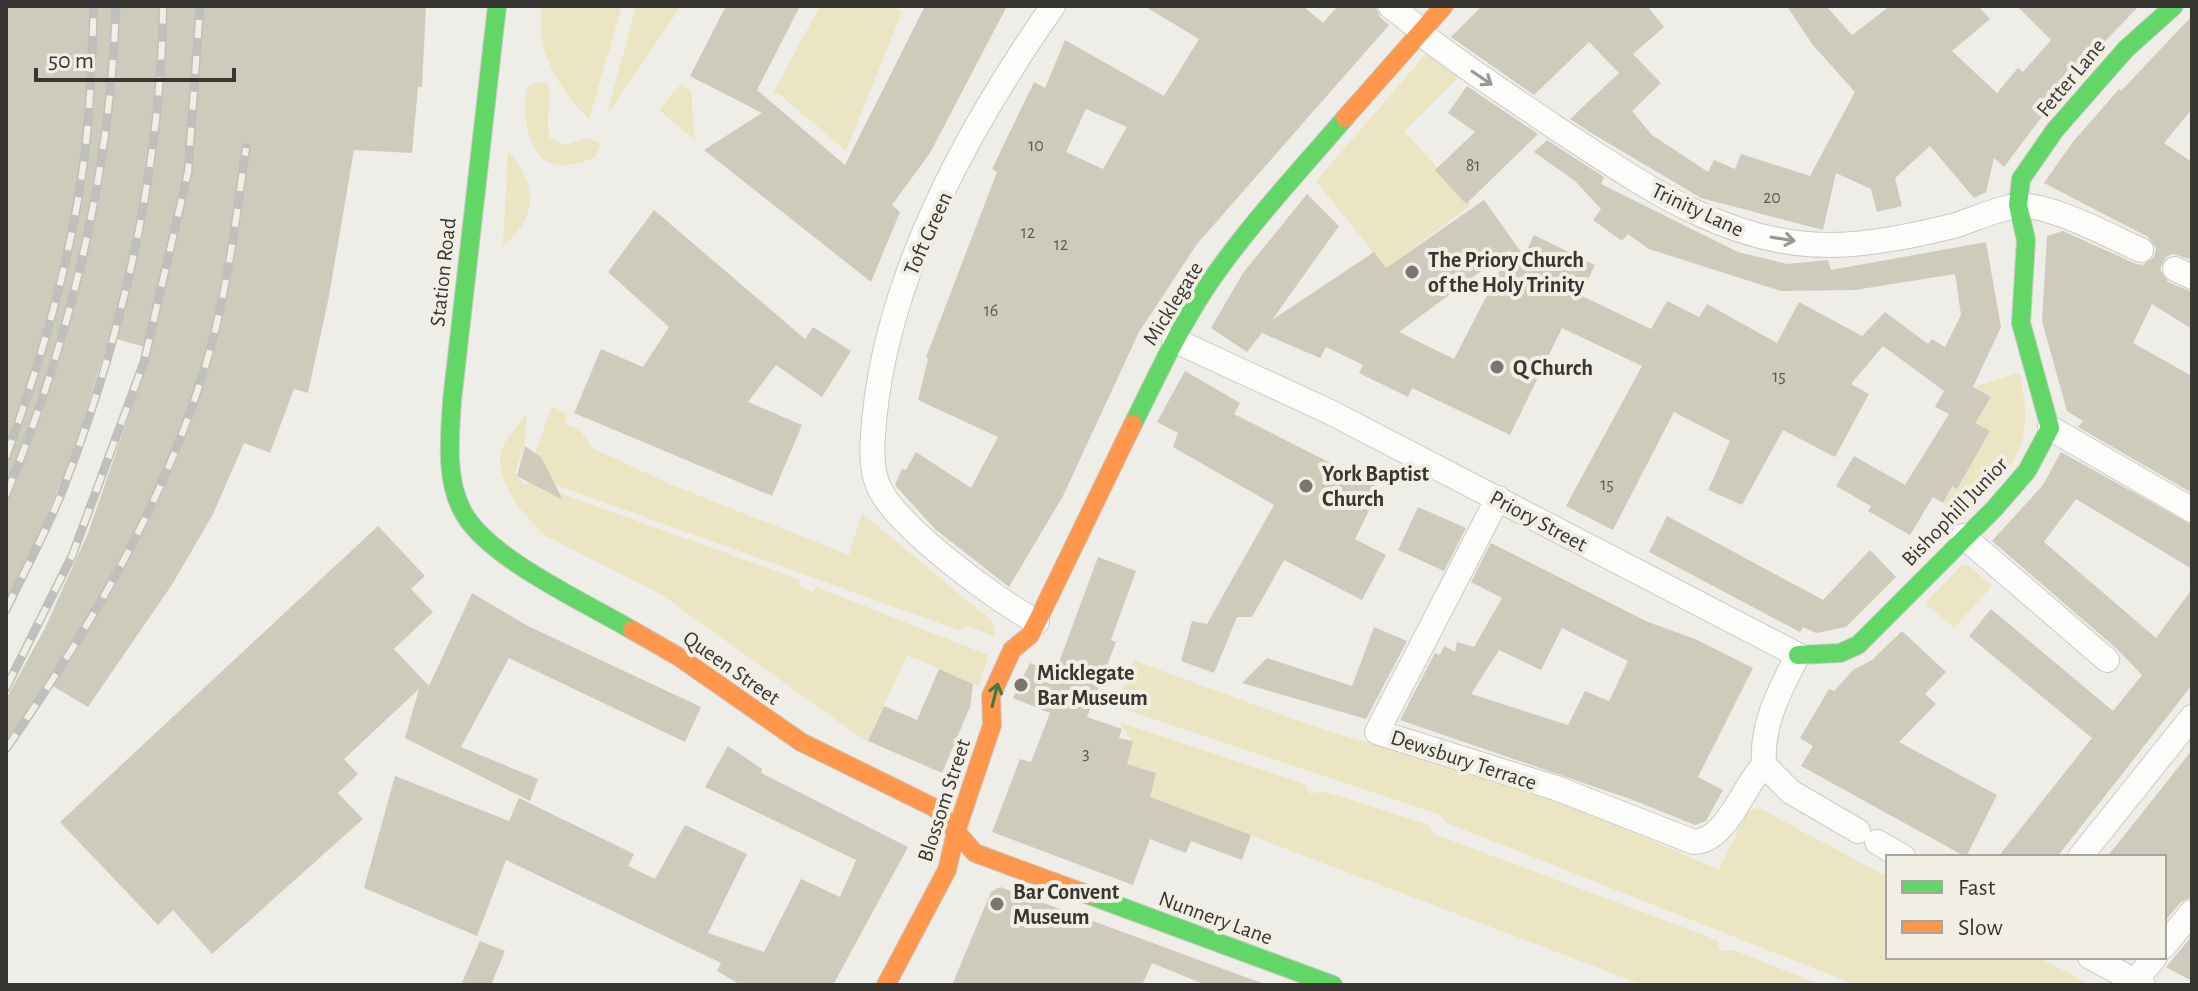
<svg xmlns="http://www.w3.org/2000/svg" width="2198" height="991" viewBox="0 0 2198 991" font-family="'Alegreya Sans',sans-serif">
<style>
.green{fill:#ece5c3}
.building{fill:#cecbbd;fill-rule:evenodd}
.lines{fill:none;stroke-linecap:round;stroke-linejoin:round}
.street-casing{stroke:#cbcac6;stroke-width:26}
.fast-casing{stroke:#cbcac6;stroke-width:20}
.slow-casing{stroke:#cbcac6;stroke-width:20}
.street{stroke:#fcfcfb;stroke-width:24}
.fast{stroke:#63d668;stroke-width:18}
.slow{stroke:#ff974d;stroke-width:18}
.rail-casing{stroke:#bfbfbd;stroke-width:9}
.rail{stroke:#f1efe4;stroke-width:6;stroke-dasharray:18;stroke-linecap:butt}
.oneway{stroke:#9a9996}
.oneway2{stroke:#497648}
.poi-dot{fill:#777671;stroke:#f1efe4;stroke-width:3}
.labels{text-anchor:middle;stroke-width:8;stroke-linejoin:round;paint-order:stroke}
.number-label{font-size:18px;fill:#5d5b55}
.street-label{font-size:22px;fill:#373632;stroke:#f1efe4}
.poi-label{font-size:22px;font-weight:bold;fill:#373632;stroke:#f1efe4;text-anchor:start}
</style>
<rect width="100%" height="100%" fill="#eeede7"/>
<!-- green -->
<path class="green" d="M542 6H622L589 119C559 90 534 48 542 6Z
M636 6H681L607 115Z
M820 6H892L902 12 846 151 778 93 772 95Z
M1426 54 1460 76 1404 131 1471 205 1386 268 1316 181Z
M539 82H546C556 99 543 120 550 138L565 145C580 141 586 134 600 144L596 157C584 163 565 167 552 164 528 158 519 105 528 86Z
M680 85 691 91 695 140 659 110Z
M508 151C537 184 540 215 503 246Z
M2019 373C2038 449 2012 471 1956 516L1943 503 1952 486 1957 489 1989 432 1975 423 1990 397 1973 387Z
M552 406 567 415 565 424 580 430 592 448 672 485 849 555 862 513 993 622 995 637 966 625 961 631 553 484 541 457 535 453Z
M527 414 524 447 515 473 525 485 529 482 801 580 800 587 813 592 816 587 988 655 979 686 907 655 867 742 662 595 546 536C524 517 489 477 504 444 509 434 520 424 527 414Z
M1968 565 1992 586 1954 628 1925 603 1961 566Z
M1135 661 1330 732 1546 793 1719 870 1747 811 1759 808 1888 877V957H2038L2090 985H1856L1447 823 1440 815 1115 706Z
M1119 722 1305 784 1310 794 1323 791 1429 825 1434 834 1717 940 1720 951 1734 950 1821 985H1643L1171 805 1148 804 1156 773 1127 764 1133 741Z"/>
<!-- building -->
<path class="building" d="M8 6H426L422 87H418L412 153 354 150 329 296 308 393 294 389 270 453 244 443 213 514 173 583 88 707 46 682 6 743V699L45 628 88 533 152 349 109 337 75 447 33 549 6 603Z
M726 6H800L757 90 845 165 925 6H1007L930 153 892 205 900 212 871 282 704 150 762 113 690 76Z
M1144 6H1303L1323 23 1338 6H1375L1380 17 1389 25 1197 244 1139 332 1063 496 1009 587 935 529 895 485 902 469 906 470 916 452 971 488 998 437 918 400 928 359 926 357 997 172 992 169 1034 82 1045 88 1065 40 1164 96 1199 39ZM1086 109 1127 127 1103 169 1066 152Z
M1482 6H1647L1664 27 1633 54 1661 83 1632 111 1652 135 1708 172 1714 160 1735 169 1741 154 1810 176 1855 92 1812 44 1787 6H1826L1852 35 1890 6H1978L1990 19 1952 51 1997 93 2018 68 2023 72 2051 40 2017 6H2139L2058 90 2060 93 2004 167 1994 158 1986 192 1974 198 1930 146 1895 178 1902 206 1877 212 1871 189 1836 173 1823 230 1701 198 1593 134 1570 119 1619 73 1589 42 1534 95 1451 37Z
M2192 16V109L2164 143 2192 162V260L2173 254 2166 257 2160 269 2168 282 2192 292V329L2152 304 2133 343 2192 376V493L2078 427 2083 421 2067 411 2042 321 2047 236 2063 231 2136 264 2143 265 2154 257 2156 248 2148 237 2044 183 2072 143 2119 89 2121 91Z
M1467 86 1538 134 1466 204 1435 170 1475 132 1448 113Z
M1547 140 1604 177 1601 184 1738 252 1787 264 1828 260 1831 270 1986 242 2001 327 1973 387 1991 397 1975 423 1990 431 1957 489 1952 486 1943 503 1933 497 1910 535 1868 511 1871 506 1836 486 1854 456 1905 485 1949 414 1935 407 1944 391 1883 346 1851 384 1869 394 1835 457 1783 430 1742 505 1708 490 1730 441 1674 412 1613 530 1566 506 1642 366 1562 328 1510 435 1412 388 1408 397 1359 373 1363 365 1326 347 1320 358 1262 333 1247 352 1211 328 1243 273 1307 194 1339 226 1272 320 1374 252 1386 268 1484 200 1524 256 1534 235 1595 265 1580 295 1651 329 1667 301 1699 317 1707 304 1777 343 1799 302 1862 336 1885 312 1928 344 1932 339 1945 347 1961 315 1955 274 1855 290 1781 291 1649 249 1628 234 1622 241 1593 220 1601 209 1575 181 1534 152ZM1511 249 1454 359 1399 332Z
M654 210 805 339 813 327 851 351 822 397 776 365 748 402 802 425 772 496 574 413 601 349 643 367 669 327 608 272Z
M1185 371 1240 403 1234 414 1380 488 1355 539 1386 555 1362 600 1284 560 1252 617H1237L1214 673 1181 661 1192 621 1207 624 1274 505 1173 447 1178 433 1157 422Z
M525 446 541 457 563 500 517 476Z
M2061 452 2192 525V569L2076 499 2044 542 2156 638 2192 589V685L2057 857H1998L2092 738 1969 636 1991 609 2113 711 2142 675 2117 649 1992 541 2043 485Z
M1418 507 1466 528 1444 571 1398 550Z
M1667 516 1823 600 1870 550 1896 577 1846 627 1816 633 1803 627 1800 632 1649 552Z
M378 526 425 576 411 589 433 612 394 649 429 686 472 593 528 626 701 707 685 742 509 658 461 747 538 779 530 801 405 738 419 689 344 759 358 774 338 793 363 819 212 954 173 910 158 925 60 822Z
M1491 543 1648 622 1695 639 1753 668 1698 777 1723 790 1706 821 1695 825 1633 800 1400 720 1435 653 1440 655 1444 646 1455 652 1457 642 1474 647 1502 598 1471 582ZM1562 628 1628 661 1609 701 1585 691 1568 725 1471 694 1499 650 1541 670Z
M1098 557 1136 571 1111 640 1116 642 1087 717 1122 729 1119 738 1133 741 1127 764 1156 773 1150 797 1251 835 1242 860 1191 841 1186 853 1150 839 1133 885 992 832 1020 759 1031 762 1050 713 1013 698 1030 663 1055 673Z
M1374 627 1407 641 1366 719 1242 683 1267 658 1352 686Z
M1902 631 1946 672 1925 694 1936 704 1899 742 1997 795 1966 857 1801 766 1813 746 1800 738 1829 689 1834 691 1853 670 1872 660Z
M939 669 973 684 970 707 942 773 868 741 884 706 917 720Z
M728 746 762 769 761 773 908 847 833 985H741L717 971 721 963 506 860 477 936 364 888 395 776 509 821 519 798 634 854 628 866 655 879 685 825 747 854 708 933 764 952 801 879 840 897 856 860 705 787Z
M2192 750V897L2181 902 2164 922V857H2107Z
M1000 887 1267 985H1206L1152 963 1142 985H952L991 892Z
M2192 936V981L2166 967Z
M480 941 505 951 491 985H461Z"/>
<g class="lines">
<!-- street casing -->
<g class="street-casing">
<path id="street" d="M1390 6 1421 30
M1419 32C1462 66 1508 95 1553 126 1636 180 1724 245 1827 245 1870 245 1911 236 1953 226 1973 220 1995 209 2016 206 2048 202 2111 237 2141 250
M2175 269 2192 277
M1174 340 1330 412 1798 655C1780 690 1761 724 1764 765
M2050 428 2192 510
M1498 498 1377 732 1556 788 1694 842C1728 840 1742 787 1764 765
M1963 536 2107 660
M1037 622C997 601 894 525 878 485 869 464 873 434 875 412 891 267 970 125 1053 6
M1764 765 1791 792 1858 831
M1877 842 1903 857
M2080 857 2192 717
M2164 946 2192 912
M2090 957 2143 985
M2135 981 2155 957"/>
</g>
<!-- fast casing -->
<g class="fast-casing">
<path id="fast" d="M497 6 452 401C450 436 445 478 462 510 485 557 586 603 632 630
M1133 424C1156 378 1177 332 1205 289 1246 228 1297 174 1345 118
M1798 655 1840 653 1858 645 1994 509 2027 471 2050 428 2021 323 2026 240 2018 205 2021 179 2055 130 2126 49 2174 6
M1089 895 1333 985"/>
</g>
<!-- slow casing -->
<g class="slow-casing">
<path id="slow" d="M1345 118 1444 6
M632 630 679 657 801 742 935 808 975 853 1089 895
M956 832 992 725 991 696 1012 650 1030 635 1037 622 1133 424
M886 985 947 870 956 832"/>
</g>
<!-- street -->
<use href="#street" class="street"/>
<!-- fast -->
<use href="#fast" class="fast"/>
<!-- slow -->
<use href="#slow" class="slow"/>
<!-- rail casing -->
<g class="rail-casing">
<path id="rail" d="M6 457C45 349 78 237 88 123 91 84 92 45 94 6
M6 495C70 340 110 175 116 6
M6 610C25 570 47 530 63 489 122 337 161 169 163 6
M6 688 72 556 144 362 188 172 200 6
M6 749C92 624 165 504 208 357 228 288 236 218 246 148"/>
</g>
<!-- rail -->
<use href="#rail" class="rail"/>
</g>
<!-- one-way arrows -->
<defs><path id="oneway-shaft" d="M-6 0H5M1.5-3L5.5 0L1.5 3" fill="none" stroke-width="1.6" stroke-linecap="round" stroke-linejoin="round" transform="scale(2)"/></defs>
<g class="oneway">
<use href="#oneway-shaft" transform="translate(1482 78) rotate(34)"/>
<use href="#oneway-shaft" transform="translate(1783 239) rotate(9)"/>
</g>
<use class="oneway2" href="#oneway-shaft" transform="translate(995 695) rotate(-76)"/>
<!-- markers -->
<g class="poi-dot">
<circle cx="1412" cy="272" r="8"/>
<circle cx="1497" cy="367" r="8"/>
<circle cx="1306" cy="486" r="8"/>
<circle cx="1021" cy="685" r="8"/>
<circle cx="997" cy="904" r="8"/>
</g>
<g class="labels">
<!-- number labels -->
<g class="number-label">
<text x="1036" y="151">10</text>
<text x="1473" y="171">81</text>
<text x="1772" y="203">20</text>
<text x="1028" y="238">12</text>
<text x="1061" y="250">12</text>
<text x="991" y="316">16</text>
<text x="1779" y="382">15</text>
<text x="1607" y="490">15</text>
<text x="1086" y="759">3</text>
</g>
<!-- street labels -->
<g class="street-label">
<text transform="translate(2070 77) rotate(-50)" y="8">Fetter Lane</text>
<text transform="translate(1698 209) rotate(25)" y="8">Trinity Lane</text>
<text transform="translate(927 233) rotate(-66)" y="8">Toft Green</text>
<text transform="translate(442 272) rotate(-84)" y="8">Station Road</text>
<text transform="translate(1172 303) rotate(-58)" y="8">Micklegate</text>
<text transform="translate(1954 511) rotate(-46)" y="8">Bishophill Junior</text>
<text transform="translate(1539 520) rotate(28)" y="8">Priory Street</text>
<text transform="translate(732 667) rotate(35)" y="8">Queen Street</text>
<text transform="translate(1464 759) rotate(18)" y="8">Dewsbury Terrace</text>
<text transform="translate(943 800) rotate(-72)" y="8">Blossom Street</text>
<text transform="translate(1216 917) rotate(20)" y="8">Nunnery Lane</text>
</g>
<!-- poi labels -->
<g class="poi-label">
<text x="1428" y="267">The Priory Church<tspan x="1428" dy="25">of the Holy Trinity</tspan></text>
<text x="1513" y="375">Q Church</text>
<text x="1322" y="481">York Baptist<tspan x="1322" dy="25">Church</tspan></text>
<text x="1037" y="680">Micklegate<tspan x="1037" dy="25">Bar Museum</tspan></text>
<text x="1013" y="899">Bar Convent<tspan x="1013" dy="25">Museum</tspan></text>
</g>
</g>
<!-- border -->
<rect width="2198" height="991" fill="none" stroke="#373632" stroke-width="16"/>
<!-- legend -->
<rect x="1886" y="855" width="280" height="104" fill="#f1efe4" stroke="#a7a59d" stroke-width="2"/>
<rect x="1902" y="881" width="40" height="12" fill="#63d668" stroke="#a7a59d" stroke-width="2"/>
<text x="1958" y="895" font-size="24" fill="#373632">Fast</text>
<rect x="1902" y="921" width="40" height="12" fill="#ff974d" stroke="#a7a59d" stroke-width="2"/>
<text x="1958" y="935" font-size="24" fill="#373632">Slow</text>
<!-- scale -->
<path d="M36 68v12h198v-12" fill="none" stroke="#373632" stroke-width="4"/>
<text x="48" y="68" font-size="24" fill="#373632" stroke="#f1efe4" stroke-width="6" paint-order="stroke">50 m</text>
</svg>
